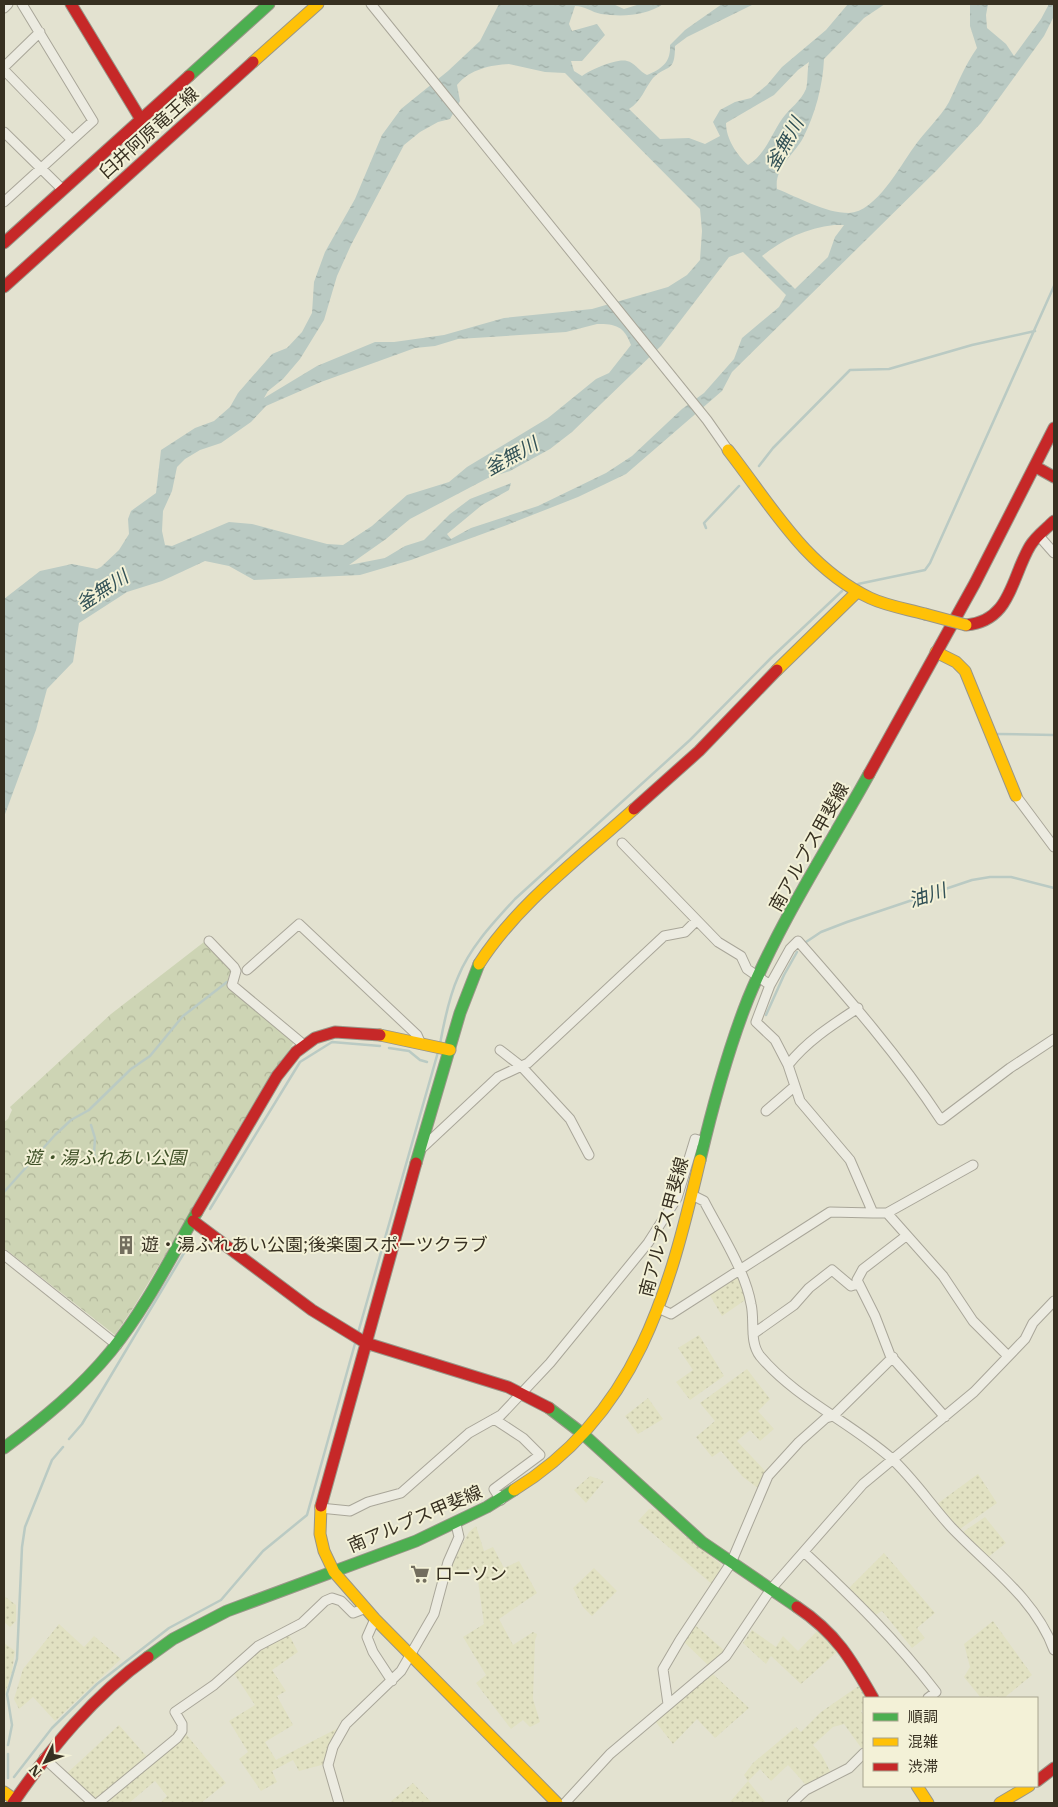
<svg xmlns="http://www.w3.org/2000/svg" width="1058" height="1807" viewBox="0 0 1058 1807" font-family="'IBM Plex Serif','Noto Sans JP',serif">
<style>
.farmland{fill:url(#farmland-dots)}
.forest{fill:url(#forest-crowns)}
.water{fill:url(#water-ripples);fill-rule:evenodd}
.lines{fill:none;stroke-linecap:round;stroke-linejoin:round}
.stream{stroke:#bacac3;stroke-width:2.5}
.street-casing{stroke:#a9a699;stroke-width:11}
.fast-casing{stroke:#999688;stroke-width:13}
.slow-casing{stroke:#999688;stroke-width:13}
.jam-casing{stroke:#999688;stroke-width:13}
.street{stroke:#ecebe1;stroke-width:9}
.fast{stroke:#4caf50;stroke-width:11}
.slow{stroke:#ffc107;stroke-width:11}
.jam{stroke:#c62828;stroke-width:11}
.slow-bridge-casing{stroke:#999688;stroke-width:13;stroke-linecap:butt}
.slow-bridge{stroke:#ffc107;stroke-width:11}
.labels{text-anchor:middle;stroke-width:4;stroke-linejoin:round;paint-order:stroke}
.street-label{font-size:18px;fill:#373021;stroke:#f3f1d7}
.park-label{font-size:18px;font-style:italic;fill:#405229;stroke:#f3f1d7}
.poi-label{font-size:18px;fill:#373021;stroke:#f3f1d7;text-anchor:start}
.water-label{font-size:19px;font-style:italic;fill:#325156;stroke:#f3f1d7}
</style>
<defs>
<pattern id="farmland-dots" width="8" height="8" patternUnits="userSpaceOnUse" patternTransform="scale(1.25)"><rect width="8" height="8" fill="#e1e1c2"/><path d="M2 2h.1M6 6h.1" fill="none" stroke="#c2c1a6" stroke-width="1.8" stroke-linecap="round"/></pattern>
<pattern id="forest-crowns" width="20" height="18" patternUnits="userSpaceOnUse" patternTransform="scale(1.25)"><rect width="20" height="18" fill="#cdd4b4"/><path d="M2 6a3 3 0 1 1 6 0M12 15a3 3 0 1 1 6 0" fill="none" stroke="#b1b69a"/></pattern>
<pattern id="water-ripples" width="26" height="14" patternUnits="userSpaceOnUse" patternTransform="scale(1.25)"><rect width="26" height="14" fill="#bacac3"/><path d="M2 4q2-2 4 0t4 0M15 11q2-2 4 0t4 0" fill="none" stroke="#a0aea7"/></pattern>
</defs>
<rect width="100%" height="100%" fill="#e3e2d0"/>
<!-- farmland -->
<path class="farmland" d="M736 1275 739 1276 748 1298 722 1316 708 1292Z
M699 1335 724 1376 690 1400 676 1382 693 1370 678 1348Z
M747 1369 770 1399 758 1411 774 1429 760 1441 750 1430 737 1441 766 1472 758 1488 743 1477 721 1451 712 1457 696 1437 715 1421 700 1403Z
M648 1398 663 1419 638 1434 625 1416Z
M978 1474 997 1503 960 1529 937 1504Z
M590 1476 604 1481 586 1503 574 1490Z
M649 1509 657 1510 686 1537 721 1564 723 1570 713 1585 638 1521Z
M985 1517 1006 1543 987 1558 963 1532Z
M476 1526 484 1551 493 1547 504 1568 519 1561 537 1593 499 1619 513 1645 533 1632 537 1634 535 1641 533 1699 540 1722 530 1727 523 1720 511 1729 476 1683 486 1675 463 1637 484 1624 476 1566 447 1578 451 1565 469 1532Z
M884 1553 935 1613 917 1628 925 1638 912 1648 882 1611 874 1616 848 1589Z
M594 1568 617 1591 592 1616 583 1607 573 1588Z
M4 1596 16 1605V1621L10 1627 4 1622Z
M993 1621 1032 1675 1004 1698H981L964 1677 970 1667 964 1644Z
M59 1624 84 1647 94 1636 121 1659 55 1721 33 1697 19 1709 14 1699 23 1669Z
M695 1625 727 1653 711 1668 683 1641Z
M752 1630 776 1647 783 1636 798 1651 818 1630 838 1651 801 1684 771 1656 766 1664 743 1643Z
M288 1633 298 1652 272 1670 286 1691 277 1696 293 1725 265 1742 276 1760 342 1726 325 1764 299 1771 293 1760 272 1771 277 1782 261 1791 239 1759 248 1752 229 1721 255 1705 233 1672 259 1648Z
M4 1643 15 1651 12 1671 4 1698Z
M713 1674 749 1708 715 1738 697 1719 673 1744 655 1721Z
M860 1685 865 1698 864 1709 861 1711 864 1717V1747L862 1749 844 1724 833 1727 813 1745 821 1754 831 1773 806 1785 788 1765 771 1781 760 1769 748 1781 766 1803H729L748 1781 744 1775 753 1763 796 1727 801 1732 821 1712Z
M119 1725 148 1758 95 1803 65 1775Z
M186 1734 226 1783 201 1803H160L167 1796 155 1781 129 1803H102Z
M413 1783 432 1803H389Z"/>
<!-- forest -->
<path class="forest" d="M204 942 232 970 228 978 294 1042 135 1305 115 1335 4 1248V1122L8 1119 12 1110 10 1107 111 1014Z"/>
<!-- water -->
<path class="water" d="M499 4H613L624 9 640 4H663C646 16 622 17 601 14 591 12 585 6 575 6L569 24 572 31 597 24 605 35 582 61H571L574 71 582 76C590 70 617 58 627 61 634 62 640 72 647 75 662 69 671 62 670 45L685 30 722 4H754L687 37 675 46C675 74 667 64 653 78 645 88 641 102 629 109L660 139 689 138 705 144 720 136 713 122 720 110 735 102 751 98 767 85 782 67 826 30 848 4H885L864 18 824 59C823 85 815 115 803 138 794 155 774 168 777 189 798 197 825 213 849 213 876 212 900 166 914 147 924 132 940 118 949 102 958 83 965 65 977 48L970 26V4H988L986 15 987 28 1006 44 1014 56 1041 19 1049 4H1054V16L1044 36 981 123 937 170 732 372 722 391 626 474 578 497 507 525 411 560 360 575 254 580 229 566 205 561 162 581 127 592 79 623 73 662 47 689 36 730 4 817V599L40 571 72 564 97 569 101 567 119 550 129 534 128 519 131 511 156 493 161 450 195 428 214 421 230 407 238 393 272 354 287 348 302 332 312 313 314 282 325 252 355 199 382 135 401 109 448 71 480 41ZM809 62C807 70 808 83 806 89 801 101 790 108 782 119 771 135 765 155 748 165 737 155 726 139 726 123L774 95 798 70ZM509 64 545 72 565 73 700 209 702 231 700 260 687 275 668 287 592 309 504 318 444 335 394 342H375L317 366 264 398 268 391 283 379 300 359 324 320 337 276 351 245 404 145 420 132 438 122 450 119 460 101 457 85C470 69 491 65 509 64ZM834 225H844L835 237 828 257 795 289 762 256C783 239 807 228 834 225ZM743 252 786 295 779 307 742 338 734 359 704 393 682 409 632 456 606 473 538 506 471 528 451 539 447 534 482 505 509 490 511 483 470 499 450 514 424 540 405 546 385 558 349 565 386 539 410 519 488 478 510 471 550 449 572 432 661 346 729 257ZM597 324C616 324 624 326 631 345L609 373 596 379 548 418 467 467 449 482 407 495 372 526 343 545 327 544 252 524 229 522 172 546 165 545 162 531 163 511 172 491 177 467 185 459 200 450 221 443 251 422 266 406 321 382 415 348 435 346 458 339 566 332Z"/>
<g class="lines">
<!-- stream -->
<path class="stream" d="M759 466 773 448 850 370 889 369 972 345 1035 331
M706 528 704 523 739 486
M858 584 925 570 930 563 1054 286
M998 734 1054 735
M806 942 821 932 847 922 972 880 990 877H1011L1054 888
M766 1015 784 975 797 952
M440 1044C444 1022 449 997 458 977 470 947 493 923 515 899L690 740 771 658 842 591
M389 1048 409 1051 420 1060 427 1062
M91 1125 95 1138 94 1153 97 1163
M4 1192 55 1135 71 1120 89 1110 131 1069 150 1056 183 1016 227 982
M210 1209 300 1062 332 1042 380 1046
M358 1333 438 1052
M69 1439 82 1424 190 1243
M8 1745 12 1725 7 1694 17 1659 22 1547 25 1527 52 1460 63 1447
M14 1777 52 1728 97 1684 169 1628 221 1600 263 1551 307 1515 356 1340
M8 1778V1754"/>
<!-- street casing -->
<g class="street-casing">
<path id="street" d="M371 4 707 420 728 450
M4 8 8 4
M4 67 40 32
M4 70 72 140
M4 132 62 189
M4 202 93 121 22 4
M1039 536 1054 553
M1016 796 1054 847
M622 843 718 942 741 956 747 969 770 985 756 1022 775 1040 788 1065 800 1101 850 1160 873 1213H887L973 1165
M209 941 234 967 236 971 232 985 304 1045
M247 970 299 924 417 1035 421 1044
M770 985 790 949 798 941C849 999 899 1056 941 1120L1010 1068 1054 1039
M500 1050 522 1067 570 1119 589 1155
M788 1065C807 1041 832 1025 858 1008
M766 1111 795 1086
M421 1149 498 1077 528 1063 664 936 685 932 696 921
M692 1195 704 1201C720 1232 745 1270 751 1304 755 1320 749 1342 760 1356 795 1398 850 1422 891 1458 913 1478 931 1505 951 1527 988 1566 1035 1598 1054 1650
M887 1213 943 1276 973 1321 1008 1356
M906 1236 863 1269 857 1280 875 1316 890 1355 945 1417
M4 1255 117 1345
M660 1309 671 1314 830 1212 873 1213
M753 1334 794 1305 809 1288 832 1270 851 1286 858 1284
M494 1419 523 1438 540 1455 494 1489 501 1500
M320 1508 350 1511 368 1502 401 1493 469 1433 501 1415 550 1363 648 1243 677 1198 695 1139 705 1142
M804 1552C851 1596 897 1641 936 1692L928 1698
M375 1619 367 1637 373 1652 392 1681
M668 1704 663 1669 680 1640 731 1563 768 1476 799 1442 826 1418 833 1416 893 1357
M44 1758 93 1803
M98 1803 177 1738 182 1731V1724L175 1712 214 1685 258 1646 302 1623 325 1601 332 1598 341 1601 353 1613 366 1608
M339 1803 328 1765 333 1747 346 1724 401 1671 434 1614 448 1562 459 1537 456 1524
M565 1803 610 1754 726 1656 771 1589 863 1484 974 1392 1025 1339 1033 1323 1054 1301
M792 1803 806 1790 849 1768 864 1753"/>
</g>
<!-- fast casing -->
<g class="fast-casing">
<path id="fast" d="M189 76 269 4
M700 1160C713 1105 727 1052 748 999 780 921 828 848 869 774
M416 1163 460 1013 479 964
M549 1408 583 1434 702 1542 797 1607
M4 1448C43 1419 80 1389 111 1351 145 1309 170 1259 197 1212
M148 1657 173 1639 227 1611 416 1541 487 1507 514 1490"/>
</g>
<!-- slow casing -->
<g class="slow-casing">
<path id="slow" d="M253 62 318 4
M728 450C771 505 805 567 870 598 887 606 907 609 925 614
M936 652 956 662 965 671 1016 796
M777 670 857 592
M479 964C518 903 581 857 634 809
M380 1035 450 1050
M514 1490C637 1415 669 1291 700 1160
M321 1506 320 1534 324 1551 334 1572 375 1619 557 1803
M917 1786 928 1803
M4 1792 15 1800
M1000 1803 1029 1786"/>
</g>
<!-- jam casing -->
<g class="jam-casing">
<path id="jam" d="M71 4 140 118
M4 243 189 76
M4 287 253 62
M1036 467 1054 477
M966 625C1011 621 1011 578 1030 546 1036 536 1046 529 1054 521
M869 774 975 583 1054 428
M634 809 699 751 777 670
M197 1212 277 1076 296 1052 315 1038 335 1032 380 1035
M193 1221 312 1310 366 1343 508 1387 549 1408
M321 1506 416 1163
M797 1607C836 1633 851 1659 873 1698
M1037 1781 1054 1768
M13 1803C51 1748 93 1696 148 1657"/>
</g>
<!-- street -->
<use href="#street" class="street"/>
<!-- fast -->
<use href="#fast" class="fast"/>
<!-- slow -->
<use href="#slow" class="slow"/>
<!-- jam -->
<use href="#jam" class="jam"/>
<!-- slow-bridge casing -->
<g class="slow-bridge-casing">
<path id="slow-bridge" d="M925 614 966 625"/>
</g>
<!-- slow-bridge -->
<use href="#slow-bridge" class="slow-bridge"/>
</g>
<!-- icons -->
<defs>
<g id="building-bare" transform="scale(1.5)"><path d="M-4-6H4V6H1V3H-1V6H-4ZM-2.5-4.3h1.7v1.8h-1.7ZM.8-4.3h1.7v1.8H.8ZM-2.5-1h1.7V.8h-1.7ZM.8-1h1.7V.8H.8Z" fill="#736e5e" stroke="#f3f1d7" stroke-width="2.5" paint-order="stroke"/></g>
<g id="supermarket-bare" transform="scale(1.5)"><path d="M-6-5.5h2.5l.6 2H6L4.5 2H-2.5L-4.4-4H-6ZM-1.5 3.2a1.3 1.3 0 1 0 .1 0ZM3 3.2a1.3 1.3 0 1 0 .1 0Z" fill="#736e5e" stroke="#f3f1d7" stroke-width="2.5" paint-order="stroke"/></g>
</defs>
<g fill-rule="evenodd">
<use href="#building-bare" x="126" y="1245"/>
<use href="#supermarket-bare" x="420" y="1574"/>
</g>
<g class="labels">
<!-- street labels -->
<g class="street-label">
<text transform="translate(149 133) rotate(-42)" y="6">臼井阿原竜王線</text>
<text transform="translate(809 847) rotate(-61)" y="6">南アルプス甲斐線</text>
<text transform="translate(664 1227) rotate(-75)" y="6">南アルプス甲斐線</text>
<text transform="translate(415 1519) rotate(-23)" y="6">南アルプス甲斐線</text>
</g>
<!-- park labels -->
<g class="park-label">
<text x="105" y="1164">遊・湯ふれあい公園</text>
</g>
<!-- poi labels -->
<g class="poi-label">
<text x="141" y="1251">遊・湯ふれあい公園;後楽園スポーツクラブ</text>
<text x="435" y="1580">ローソン</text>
</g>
<!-- water labels -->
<g class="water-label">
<text transform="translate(784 144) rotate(-61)" y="7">釜無川</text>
<text transform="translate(511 456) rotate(-29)" y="7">釜無川</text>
<text transform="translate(102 590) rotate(-33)" y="7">釜無川</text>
<text transform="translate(927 895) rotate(-18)" y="7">油川</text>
</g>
</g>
<!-- border -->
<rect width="1058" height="1807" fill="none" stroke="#373021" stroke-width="10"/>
<!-- legend -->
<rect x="863" y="1697" width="175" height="90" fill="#f3f1d7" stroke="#a8a48e"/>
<rect x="873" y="1713" width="25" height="8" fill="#4caf50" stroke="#a8a48e"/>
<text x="908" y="1722" font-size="15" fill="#373021">順調</text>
<rect x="873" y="1738" width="25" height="8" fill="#ffc107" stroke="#a8a48e"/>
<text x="908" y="1747" font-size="15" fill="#373021">混雑</text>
<rect x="873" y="1763" width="25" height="8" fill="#c62828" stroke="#a8a48e"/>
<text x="908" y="1772" font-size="15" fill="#373021">渋滞</text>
<!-- north arrow -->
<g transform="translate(45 1762) rotate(228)" stroke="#f3f1d7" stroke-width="4" paint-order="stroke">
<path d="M0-4L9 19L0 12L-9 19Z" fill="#373021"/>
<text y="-8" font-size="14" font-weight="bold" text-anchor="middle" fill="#373021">N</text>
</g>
</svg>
